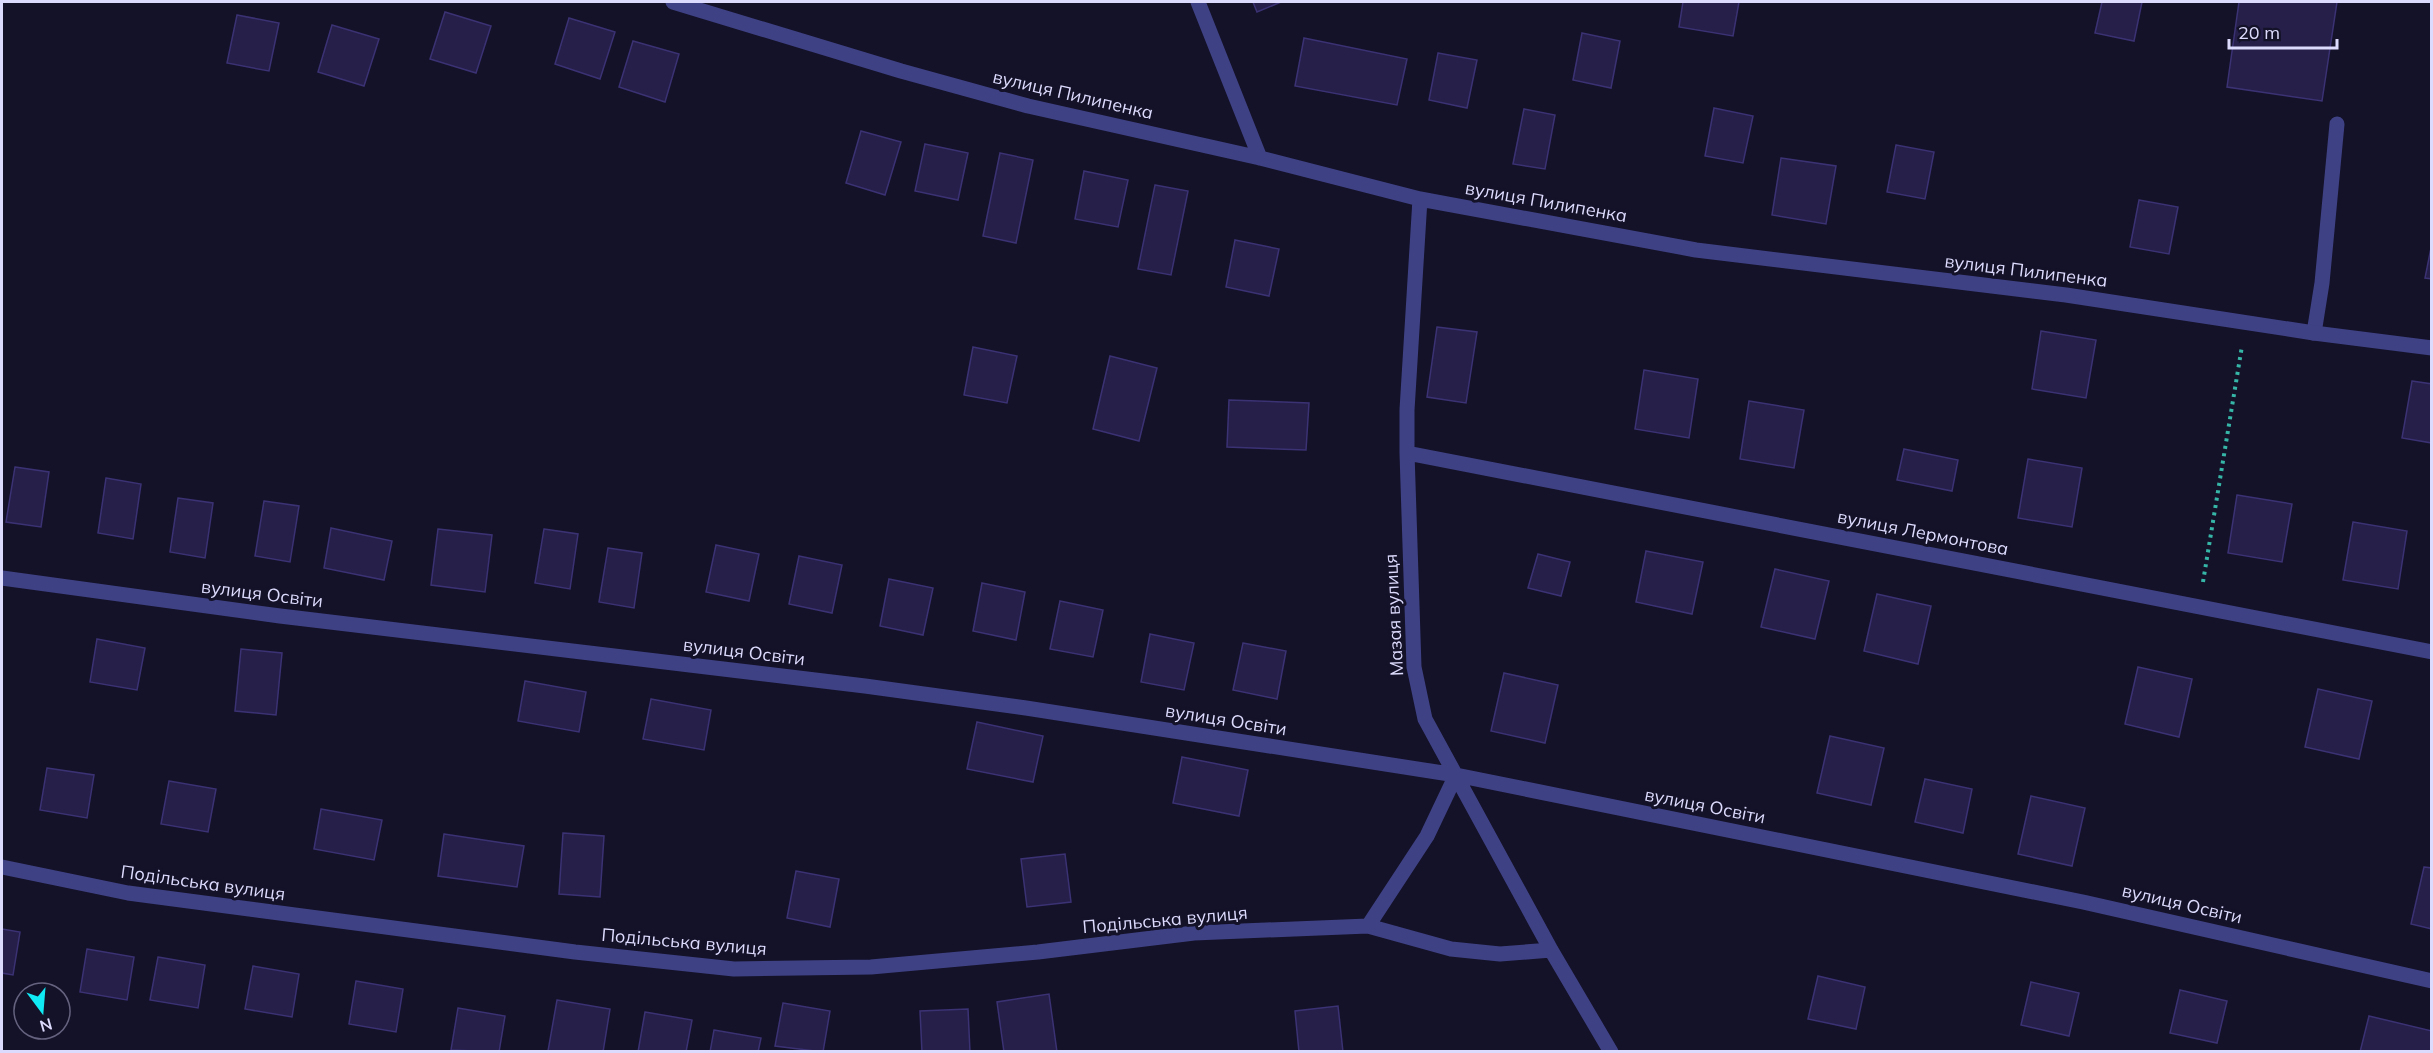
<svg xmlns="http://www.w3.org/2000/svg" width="2433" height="1053" viewBox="0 0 2433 1053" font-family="Mulish,sans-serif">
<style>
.building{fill:#251f49;stroke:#3b3274;stroke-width:1.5}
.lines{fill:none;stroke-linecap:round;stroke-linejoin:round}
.path{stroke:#36b6a7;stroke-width:4;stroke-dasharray:3 4.5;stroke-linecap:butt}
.lane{stroke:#3f4185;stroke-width:15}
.street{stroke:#3f4185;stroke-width:15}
.labels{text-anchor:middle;stroke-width:6;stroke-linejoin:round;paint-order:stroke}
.street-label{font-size:18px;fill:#dddbfd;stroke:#141229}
</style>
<rect width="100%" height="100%" fill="#141229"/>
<!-- building -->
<path class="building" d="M1253 2H1281L1257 12Z
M1683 2H1739L1733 36 1679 27Z
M2102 2H2142L2134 41 2095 33Z
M2239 2H2337L2322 101 2227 87Z
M445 12 491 26 476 73 430 59Z
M237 15 279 23 269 71 227 63Z
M569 18 615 32 600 79 555 64Z
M332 25 379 39 364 86 318 72Z
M1582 33 1620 41 1611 88 1573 80Z
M1304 38 1407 59 1397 105 1295 86Z
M633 41 679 54 665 102 619 87Z
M1438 53 1477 60 1467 108 1429 100Z
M1714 108 1753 116 1743 163 1705 156Z
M1524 109 1555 115 1545 169 1513 164Z
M861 131 901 142 885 195 846 183Z
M925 144 968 153 958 200 915 191Z
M1896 145 1934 152 1925 199 1887 192Z
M1000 153 1033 160 1016 243 983 236Z
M1781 158 1836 166 1826 224 1772 215Z
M1084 171 1128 180 1118 227 1075 219Z
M1155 185 1188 191 1171 275 1138 269Z
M2139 200 2178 207 2169 254 2130 247Z
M1235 240 1279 249 1269 296 1226 287Z
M2432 243V279L2425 278Z
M1437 327 1477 332 1466 403 1427 397Z
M2041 331 2096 340 2086 398 2032 389Z
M973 347 1017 356 1007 403 964 395Z
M1110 356 1157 368 1139 441 1093 429Z
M1644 370 1698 379 1689 438 1635 429Z
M2412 381 2432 384V443L2402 438Z
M1229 400 1309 403 1306 450 1227 447Z
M1749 401 1804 410 1794 468 1740 459Z
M1904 449 1958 460 1952 491 1897 480Z
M2028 459 2082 468 2072 527 2018 518Z
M15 467 49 472 41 527 6 522Z
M106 478 141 484 133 539 98 533Z
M2237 495 2292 504 2282 562 2228 553Z
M178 498 213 503 205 558 170 552Z
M264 501 299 506 290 562 255 556Z
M2353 522 2407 531 2398 589 2343 580Z
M331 528 392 541 384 580 324 568Z
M438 529 492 535 485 592 431 585Z
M544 529 578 534 570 589 535 583Z
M716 545 759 554 749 601 706 592Z
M608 548 642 553 634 608 599 602Z
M1646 551 1703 562 1692 614 1636 602Z
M1538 554 1570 562 1561 596 1528 588Z
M799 556 842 565 832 613 789 604Z
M1775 569 1829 581 1815 639 1761 627Z
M889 579 933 588 923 635 880 626Z
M982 583 1025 592 1016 640 973 631Z
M1877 594 1931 606 1918 664 1864 651Z
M1060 601 1103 610 1093 657 1050 649Z
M1150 634 1194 643 1184 690 1141 682Z
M97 639 145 648 137 690 90 682Z
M1243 643 1286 651 1277 699 1233 690Z
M241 649 282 653 276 715 235 711Z
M2138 667 2192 679 2179 737 2125 724Z
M1504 673 1558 685 1545 743 1491 731Z
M525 681 586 692 579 732 518 721Z
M2318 689 2372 701 2359 759 2305 747Z
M651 699 711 710 704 750 643 739Z
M977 722 1043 736 1033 782 967 769Z
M1830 736 1884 748 1871 805 1817 793Z
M1182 757 1248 770 1239 816 1173 803Z
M47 768 94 775 87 818 40 810Z
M1925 779 1972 789 1963 833 1915 822Z
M169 781 216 789 208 832 161 824Z
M2031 796 2085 808 2072 866 2018 854Z
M321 809 382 820 374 860 314 849Z
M563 833 604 836 600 897 559 894Z
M444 834 524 846 517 887 438 876Z
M1065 854 1071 902 1027 907 1021 859Z
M2424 867 2432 868V929L2411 924Z
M796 871 839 879 830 927 787 918Z
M2 929 20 932 13 975 2 973Z
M87 949 134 957 127 1000 80 992Z
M158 957 205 965 198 1008 150 1000Z
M253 966 299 974 292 1017 245 1009Z
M1818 976 1865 987 1856 1029 1808 1019Z
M356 981 403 989 396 1032 349 1024Z
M2031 982 2079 993 2069 1036 2021 1025Z
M2180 990 2227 1001 2217 1043 2170 1033Z
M1049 994 1057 1052H1004L997 1002Z
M557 1000 610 1009 603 1052 548 1051Z
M783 1003 830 1011 823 1052 775 1046Z
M1338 1006 1343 1052H1299L1295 1011Z
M458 1008 505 1016 499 1052 451 1050Z
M968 1009 970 1052H922L920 1011Z
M645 1012 692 1020 686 1052H638Z
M2369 1016 2432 1031V1052H2360Z
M714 1030 761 1038 758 1052H710Z"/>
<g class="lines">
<!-- path -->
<path class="path" d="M2203 582 2242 346"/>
<!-- lane -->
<path class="lane" d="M2314 333 2322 283 2337 124"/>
<!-- street -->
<path class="street" d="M673 2 901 71 1028 106 1260 158 1420 199 1696 250 2066 295 2314 333 2432 348
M1198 2 1260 158
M1420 199 1407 410V453L1414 667 1425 719 1551 950 1611 1052
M1407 453 2432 652
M2 578 280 616 865 686 1026 708 1456 775 2083 902 2432 981
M2 867 128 893 575 952 734 969 871 967 1038 952 1194 933 1368 926 1451 949 1500 954 1551 950
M1368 926 1427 836 1456 775"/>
</g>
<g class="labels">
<!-- street labels -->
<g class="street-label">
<text transform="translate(1073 95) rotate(13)" y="6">вулиця Пилипенка</text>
<text transform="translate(1546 202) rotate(10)" y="6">вулиця Пилипенка</text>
<text transform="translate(2026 271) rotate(7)" y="6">вулиця Пилипенка</text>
<text transform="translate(1923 533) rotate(11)" y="6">вулиця Лермонтова</text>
<text transform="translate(262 594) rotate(7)" y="6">вулиця Освіти</text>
<text transform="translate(1394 615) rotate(-93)" y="6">Мазая вулиця</text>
<text transform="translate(744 652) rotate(7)" y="6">вулиця Освіти</text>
<text transform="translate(1226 720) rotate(9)" y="6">вулиця Освіти</text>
<text transform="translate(1705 806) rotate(11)" y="6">вулиця Освіти</text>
<text transform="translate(203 883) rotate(8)" y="6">Подільська вулиця</text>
<text transform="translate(2182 904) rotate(13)" y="6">вулиця Освіти</text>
<text transform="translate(1165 920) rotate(-5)" y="6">Подільська вулиця</text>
<text transform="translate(684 942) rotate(5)" y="6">Подільська вулиця</text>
</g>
</g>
<!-- border -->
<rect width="2433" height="1053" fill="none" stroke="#dddbfd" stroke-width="6"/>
<!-- north arrow -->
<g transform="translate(42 1011) rotate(164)"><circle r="28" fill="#141229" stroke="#64627e" stroke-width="1.5"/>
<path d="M0-4.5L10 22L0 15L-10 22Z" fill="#10eaf4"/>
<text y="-9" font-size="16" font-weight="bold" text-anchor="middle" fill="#dddbfd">N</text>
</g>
<!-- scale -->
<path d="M2229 39v9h108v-9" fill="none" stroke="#dddbfd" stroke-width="3"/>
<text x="2238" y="39" font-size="18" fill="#dddbfd" stroke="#141229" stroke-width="4.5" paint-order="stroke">20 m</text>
</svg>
